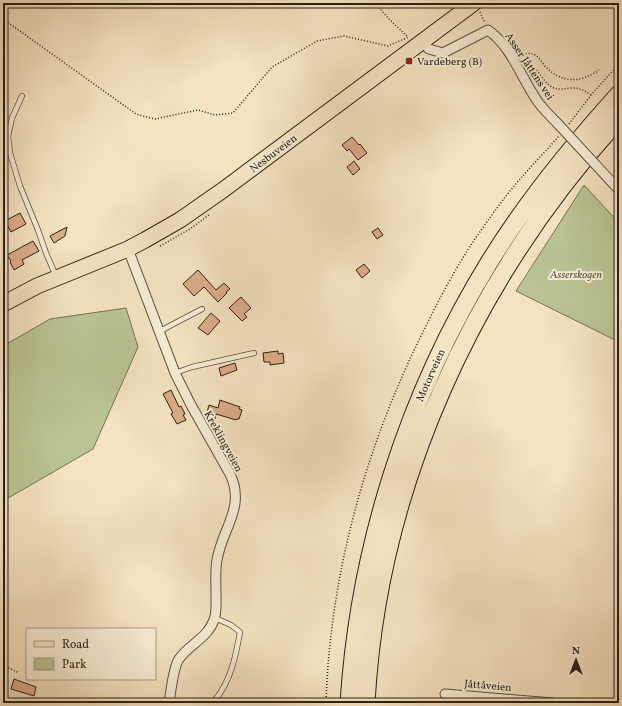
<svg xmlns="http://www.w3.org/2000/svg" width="622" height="706" viewBox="0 0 622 706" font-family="Vollkorn,serif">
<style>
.green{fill:#bac493;stroke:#727255}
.building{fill:#ddac89;stroke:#2a1f17}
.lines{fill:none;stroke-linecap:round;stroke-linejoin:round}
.service-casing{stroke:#5c5041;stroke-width:6}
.minor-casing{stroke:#5c5041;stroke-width:11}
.primary-casing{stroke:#2a1f17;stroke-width:17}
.motorway-casing{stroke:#2a1f17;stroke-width:19}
.path{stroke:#2a1f17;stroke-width:1.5;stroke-dasharray:1 2;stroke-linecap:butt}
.service{stroke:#f8edd6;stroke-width:4.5}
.minor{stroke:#f8edd6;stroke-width:9}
.primary{stroke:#f4e3c0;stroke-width:15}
.motorway{stroke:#f4e3c0;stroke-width:17}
.minor-bridge-casing{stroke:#5c5041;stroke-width:11;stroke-linecap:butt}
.minor-bridge{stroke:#f8edd6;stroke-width:9}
.poi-dot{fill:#8f2418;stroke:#f8edd6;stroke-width:1.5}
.labels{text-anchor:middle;stroke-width:4;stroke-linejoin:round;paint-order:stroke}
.poi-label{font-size:11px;fill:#2a1f17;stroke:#f8edd6;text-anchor:start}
.street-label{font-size:11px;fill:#2a1f17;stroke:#f8edd6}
.park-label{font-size:11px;font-style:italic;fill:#55513c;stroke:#f8edd6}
</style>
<rect width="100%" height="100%" fill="#f4e3c0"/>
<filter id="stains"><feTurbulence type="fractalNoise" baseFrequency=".005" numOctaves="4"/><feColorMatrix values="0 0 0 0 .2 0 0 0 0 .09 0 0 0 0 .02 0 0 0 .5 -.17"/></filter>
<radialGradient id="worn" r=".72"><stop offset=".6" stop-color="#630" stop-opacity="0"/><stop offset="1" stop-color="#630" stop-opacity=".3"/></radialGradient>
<!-- green -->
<path class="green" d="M584 185 619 223V334L615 340 516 291Z
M126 308 138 347 93 449 3 501V346L50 319Z"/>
<!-- building -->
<path class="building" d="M352 137 359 145 360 144 367 153 358 160 349 149 347 151 342 145Z
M354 161 360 169 353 175 347 167Z
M20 213 26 224 11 232 5 221Z
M67 227 65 236 54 243 50 236Z
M378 228 383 235 377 239 372 232Z
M33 241 39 251 22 260 24 264 14 270 10 262 11 261 7 255Z
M364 264 370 271 362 278 356 270Z
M198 270 216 290 224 283 230 289 226 292 227 293 218 302 204 287 194 296 183 284Z
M241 297 251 308 244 314 247 317 242 321 229 308Z
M211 313 220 321 208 335 198 328Z
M278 351V354L283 353 284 363 270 365V362H264L263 353Z
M235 363 237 370 221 376 219 368Z
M171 390 179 407 181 406 185 414 183 415 186 420 177 424 171 414 173 413 163 394Z
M220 400 240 407 239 409 242 410 239 419H237L236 420 216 414 215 419 206 416 209 405 218 408Z
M14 679 36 687 34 696 11 689Z"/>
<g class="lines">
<!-- service casing -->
<g class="service-casing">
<path id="service" d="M22 96 12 118 8 136 10 153 20 186 38 230 46 253 56 276
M160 331 202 309
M175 373 192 367 254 353
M215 618 231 625 240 632C236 655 231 681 215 700"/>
</g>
<!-- minor casing -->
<g class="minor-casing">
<path id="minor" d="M422 42 429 49 443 53 488 30C512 47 521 78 538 102 544 110 552 118 559 125
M128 249 175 373 191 405 230 474C246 507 222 529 217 560 215 570 216 582 216 593 216 602 217 612 214 620 207 639 189 644 179 659 173 668 171 691 169 703
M445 694 553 703"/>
</g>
<!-- primary casing -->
<g class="primary-casing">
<path id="primary" d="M3 304 37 286 128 249 145 240 180 220 223 190 474 3"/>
</g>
<!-- motorway casing -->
<g class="motorway-casing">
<path id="motorway" d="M349 703C359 547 408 394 490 261 527 201 572 146 619 94
M366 703C378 486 473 279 619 119"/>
</g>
<!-- path -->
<path class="path" d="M375 3 389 19 408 37
M480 12 485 23
M3 19 136 114 155 119 198 110 215 115 233 113 272 67 317 41 344 36 388 46 409 37
M520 56C525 54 530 52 535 55 540 58 543 65 548 69 564 84 582 82 599 70
M526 65C538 65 542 82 552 87 559 91 565 88 573 88 580 88 585 91 591 95
M569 124 591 95 619 64
M160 246 190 229 210 214
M3 665 19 673
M326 703C330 572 367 442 426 326 441 295 458 264 477 236 491 216 505 196 521 178 533 164 547 150 559 136"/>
<!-- service -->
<use href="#service" class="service"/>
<!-- minor -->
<use href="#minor" class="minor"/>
<!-- primary -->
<use href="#primary" class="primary"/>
<!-- motorway -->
<use href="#motorway" class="motorway"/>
<!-- minor-bridge casing -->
<g class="minor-bridge-casing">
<path id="minor-bridge" d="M559 125 619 190"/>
</g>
<!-- minor-bridge -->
<use href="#minor-bridge" class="minor-bridge"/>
</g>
<!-- markers -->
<rect class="poi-dot" x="405" y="57" width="8" height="8" rx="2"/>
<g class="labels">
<!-- poi labels -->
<g class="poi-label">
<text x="417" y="65">Vardeberg (B)</text>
</g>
<!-- street labels -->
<g class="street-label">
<text transform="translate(530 66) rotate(56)" y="4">Asser Jåttens vei</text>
<text transform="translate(273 153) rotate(-37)" y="4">Nesbuveien</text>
<text transform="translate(430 375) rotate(-66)" y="4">Motorveien</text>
<text transform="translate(224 441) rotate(61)" y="4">Kreklingveien</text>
<text transform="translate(488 685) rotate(5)" y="4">Jåttåveien</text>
</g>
<!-- park labels -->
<g class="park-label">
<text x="576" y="278">Asserskogen</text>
</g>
</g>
<!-- margin -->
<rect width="622" height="706" fill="none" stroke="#f4e3c0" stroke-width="16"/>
<rect x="4" y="4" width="614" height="698" fill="none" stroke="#2a1f17" stroke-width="2"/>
<rect x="8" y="8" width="606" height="690" fill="none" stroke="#2a1f17"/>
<!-- legend -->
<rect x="26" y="628" width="130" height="52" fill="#f8edd6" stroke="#a69b8a"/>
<rect x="34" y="641" width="20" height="6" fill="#f4e3c0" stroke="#a69b8a"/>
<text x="62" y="648" font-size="12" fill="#2a1f17">Road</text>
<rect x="34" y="658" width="20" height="12" fill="#bac493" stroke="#a69b8a"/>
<text x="62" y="668" font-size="12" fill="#2a1f17">Park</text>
<!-- north arrow -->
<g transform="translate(576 660)" stroke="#f8edd6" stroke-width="3" paint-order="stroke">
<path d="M0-3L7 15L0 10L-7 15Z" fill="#2a1f17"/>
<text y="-6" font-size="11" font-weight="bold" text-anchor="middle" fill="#2a1f17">N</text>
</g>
<rect width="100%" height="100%" filter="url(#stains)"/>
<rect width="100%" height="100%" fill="url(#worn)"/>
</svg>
